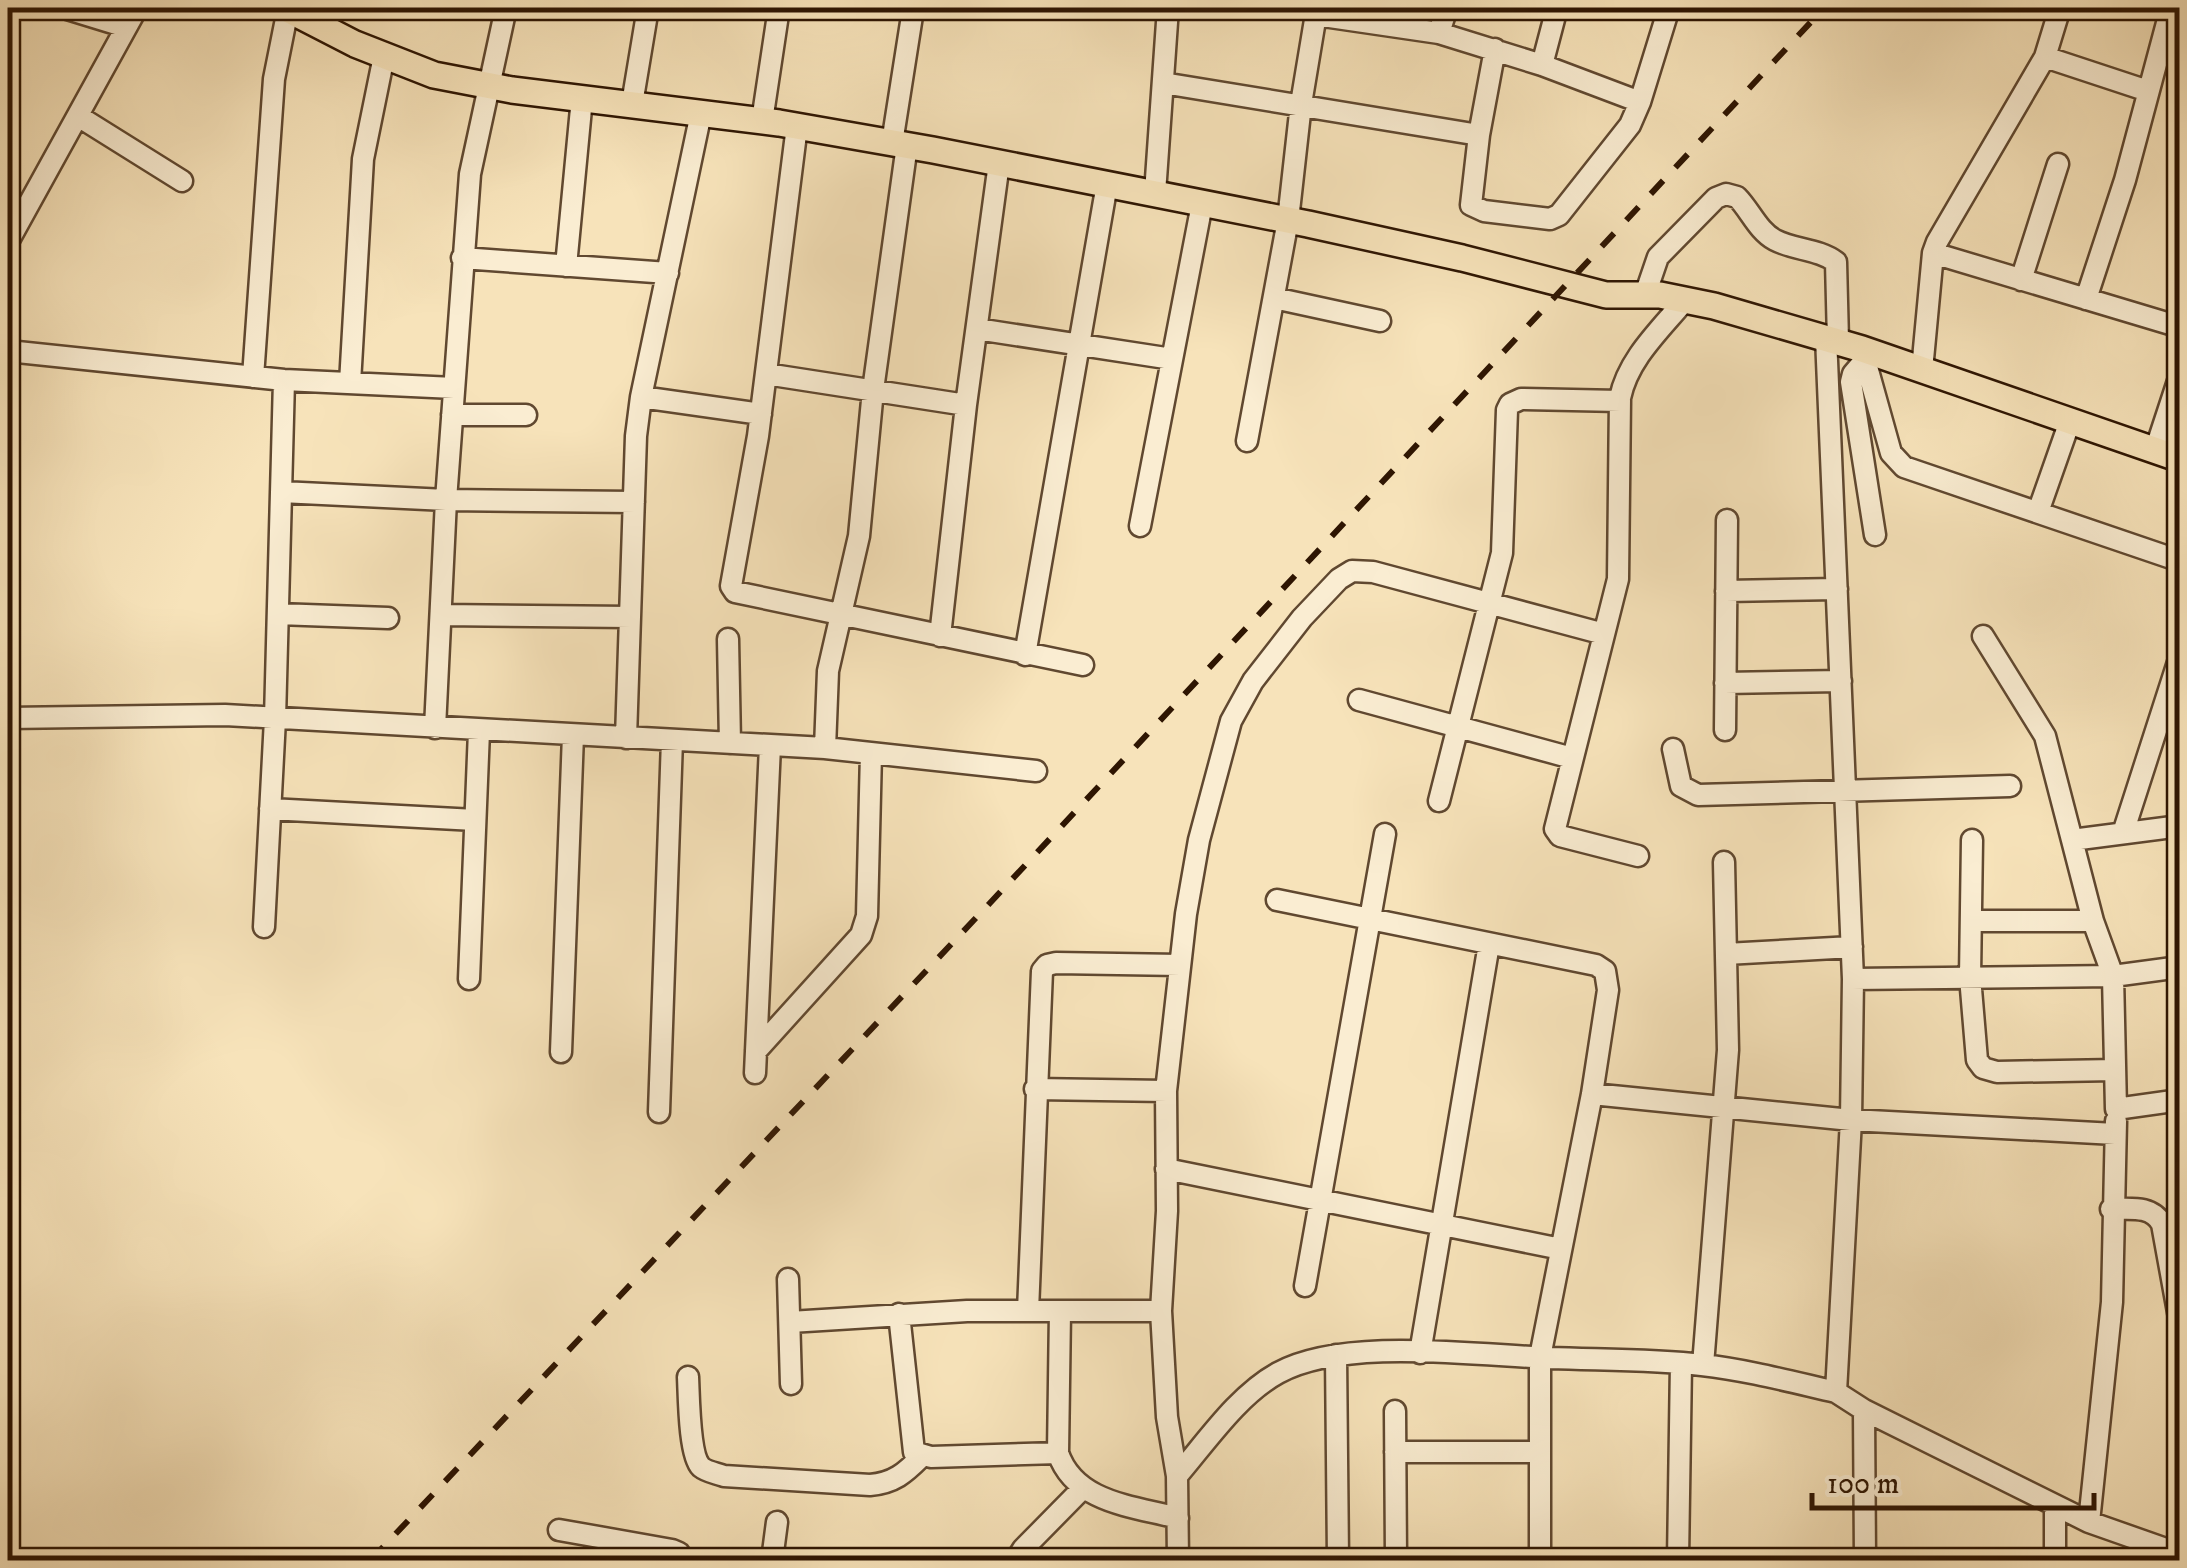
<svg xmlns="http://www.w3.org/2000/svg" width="2187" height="1568" viewBox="0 0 2187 1568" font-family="'IM FELL DW Pica',serif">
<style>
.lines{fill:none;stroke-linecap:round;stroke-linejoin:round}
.minor-casing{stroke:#604830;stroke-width:25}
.major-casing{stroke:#2e1502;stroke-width:30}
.minor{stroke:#faedd2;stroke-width:20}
.major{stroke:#f7e3ba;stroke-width:25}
.rail{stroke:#2e1502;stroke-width:6;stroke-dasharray:18 18;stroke-linecap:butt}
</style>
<rect width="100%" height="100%" fill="#f7e3ba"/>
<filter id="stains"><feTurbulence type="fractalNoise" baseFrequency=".002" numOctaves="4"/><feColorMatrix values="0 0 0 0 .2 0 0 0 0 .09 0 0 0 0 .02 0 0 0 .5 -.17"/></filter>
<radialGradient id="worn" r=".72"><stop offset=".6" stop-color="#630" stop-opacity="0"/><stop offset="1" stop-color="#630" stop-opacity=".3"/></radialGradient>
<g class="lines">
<!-- minor casing -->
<g class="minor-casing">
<path id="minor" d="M64 8 126 27
M1316 15 1439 33 1542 65 1640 102
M1439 33 1447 8
M1495 49 1479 135 1471 205 1484 211 1550 219 1559 215 1630 125 1640 102 1669 8
M2045 57 2148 91
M1542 65 1557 8
M1163 83 1479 135
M632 104 648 8
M78 116 182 181
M762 121 779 8
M797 126 758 436 731 586 735 592 1083 665
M892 143 912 16
M1155 193 1168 8
M8 242 137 8
M1933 253 2180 327
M462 258 668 273
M566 266 582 98
M2021 280 2058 164
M1645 295 1658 257 1716 198 1726 194 1737 197C1750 210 1758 231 1775 240 1794 250 1819 249 1836 262L1838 341
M1274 298 1380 321
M2086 299 2125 180 2171 8
M977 329 1172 359
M1826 337 1853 979 1851 1120 1836 1392 1864 1410 2089 1522 2180 1554
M1862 349 1891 453 1904 467 2180 561
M8 351 284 380 454 388
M1865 360 1853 374 1851 382 1875 535
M1922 370 1933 253 1937 242 2045 57 2060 8
M766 374 966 405
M253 377 274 79 288 9
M350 383 363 159 384 56
M641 397 761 414
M452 415H526
M1247 441 1288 220 1301 104 1317 8
M2155 451 2180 375
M281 492 446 500 634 502
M2038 512 2070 421
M1140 526 1202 204
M1726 591 1837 589
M278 614 388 618
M441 615 630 617
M940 636 966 405 999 163
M1983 636 2045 736 2072 840
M728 639 730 743
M1025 655 1107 184
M1725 683 1841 681
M1359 700 1572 758
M8 718 225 715 825 748 1036 771
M435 728 446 500 470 174 506 8
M1725 730 1727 520
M626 738 636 436 641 397 701 113
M825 748 828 671 859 536 873 390 907 145
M1673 749 1681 786 1698 795 2010 786
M1439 801 1502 553 1507 410 1510 404 1521 399 1620 401
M270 809 475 820
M2180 826 2072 840 2093 921 2113 976 2116 1109 2180 1100
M2123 833 2180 656
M1972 840 1970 977 1977 1060 1983 1068 1997 1072 2115 1070
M1638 856 1560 836 1555 829 1618 579 1620 398C1628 359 1660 330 1685 300
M1277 900 1596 965 1605 971 1608 990 1592 1094 1540 1357V1560
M1971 921H2093
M264 927 275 719 284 380
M1726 954 1852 947
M469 979 479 731
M1853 979 2113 976 2180 967
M756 1051 861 935 867 916 871 753
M561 1052 573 735
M755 1073 770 746
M1035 1089 1166 1091
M1592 1094 1851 1120 2115 1134
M659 1112 672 740
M1166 1169 1561 1249
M2111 1209C2130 1209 2152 1205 2162 1224L2180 1323
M788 1279 791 1384
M1305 1286 1385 834
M1028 1311 1042 971 1047 965 1056 963 1180 965
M1060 1311 1058 1453C1075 1503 1133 1506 1178 1518
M899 1314 914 1452 931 1457 1058 1453
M790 1322 967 1311H1161
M1420 1353 1489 944
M1336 1355 1338 1560
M1703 1365 1728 1050 1724 862
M688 1377C689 1396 689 1455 701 1467 707 1472 716 1473 724 1476L870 1485C894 1483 905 1473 921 1457
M1864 1410 1865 1560
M1395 1411 1396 1560
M1395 1452H1540
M1177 1476C1207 1441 1238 1395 1278 1373 1343 1337 1475 1355 1550 1358 1600 1360 1652 1359 1702 1365 1747 1370 1792 1382 1836 1392
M2089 1522 2112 1302 2116 1121
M559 1530 672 1550 679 1553 683 1560
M772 1560 777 1522
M1016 1560 1023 1549 1082 1489
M1178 1560 1177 1476 1167 1417 1161 1311 1167 1211 1166 1091 1186 914 1199 840 1231 721 1253 681 1302 618 1339 579 1352 571 1373 572 1604 634
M1678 1560 1681 1363
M2055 1560V1506"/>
</g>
<!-- major casing -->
<g class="major-casing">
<path id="major" d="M285 8 355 44 434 75 512 90 779 123 933 150 1308 224 1462 258 1606 295H1660L1714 306 1862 349 2180 459"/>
</g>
<!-- minor -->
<use href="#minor" class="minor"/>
<!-- major -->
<use href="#major" class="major"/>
<!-- rail -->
<path class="rail" d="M371 1560 990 903 1824 8"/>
</g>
<!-- margin -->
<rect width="2187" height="1568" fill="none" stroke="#f7e3ba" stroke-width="40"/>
<rect x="10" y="10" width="2167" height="1548" fill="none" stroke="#2e1502" stroke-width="5"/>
<rect x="20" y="20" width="2147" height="1528" fill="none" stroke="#2e1502" stroke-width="2.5"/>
<!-- scale -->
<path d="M1812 1493v15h282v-15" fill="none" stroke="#2e1502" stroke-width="5"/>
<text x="1827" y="1493" font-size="30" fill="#2e1502" stroke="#faedd2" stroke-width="8" paint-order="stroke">100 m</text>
<rect width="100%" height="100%" filter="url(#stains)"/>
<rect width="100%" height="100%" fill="url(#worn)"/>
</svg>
